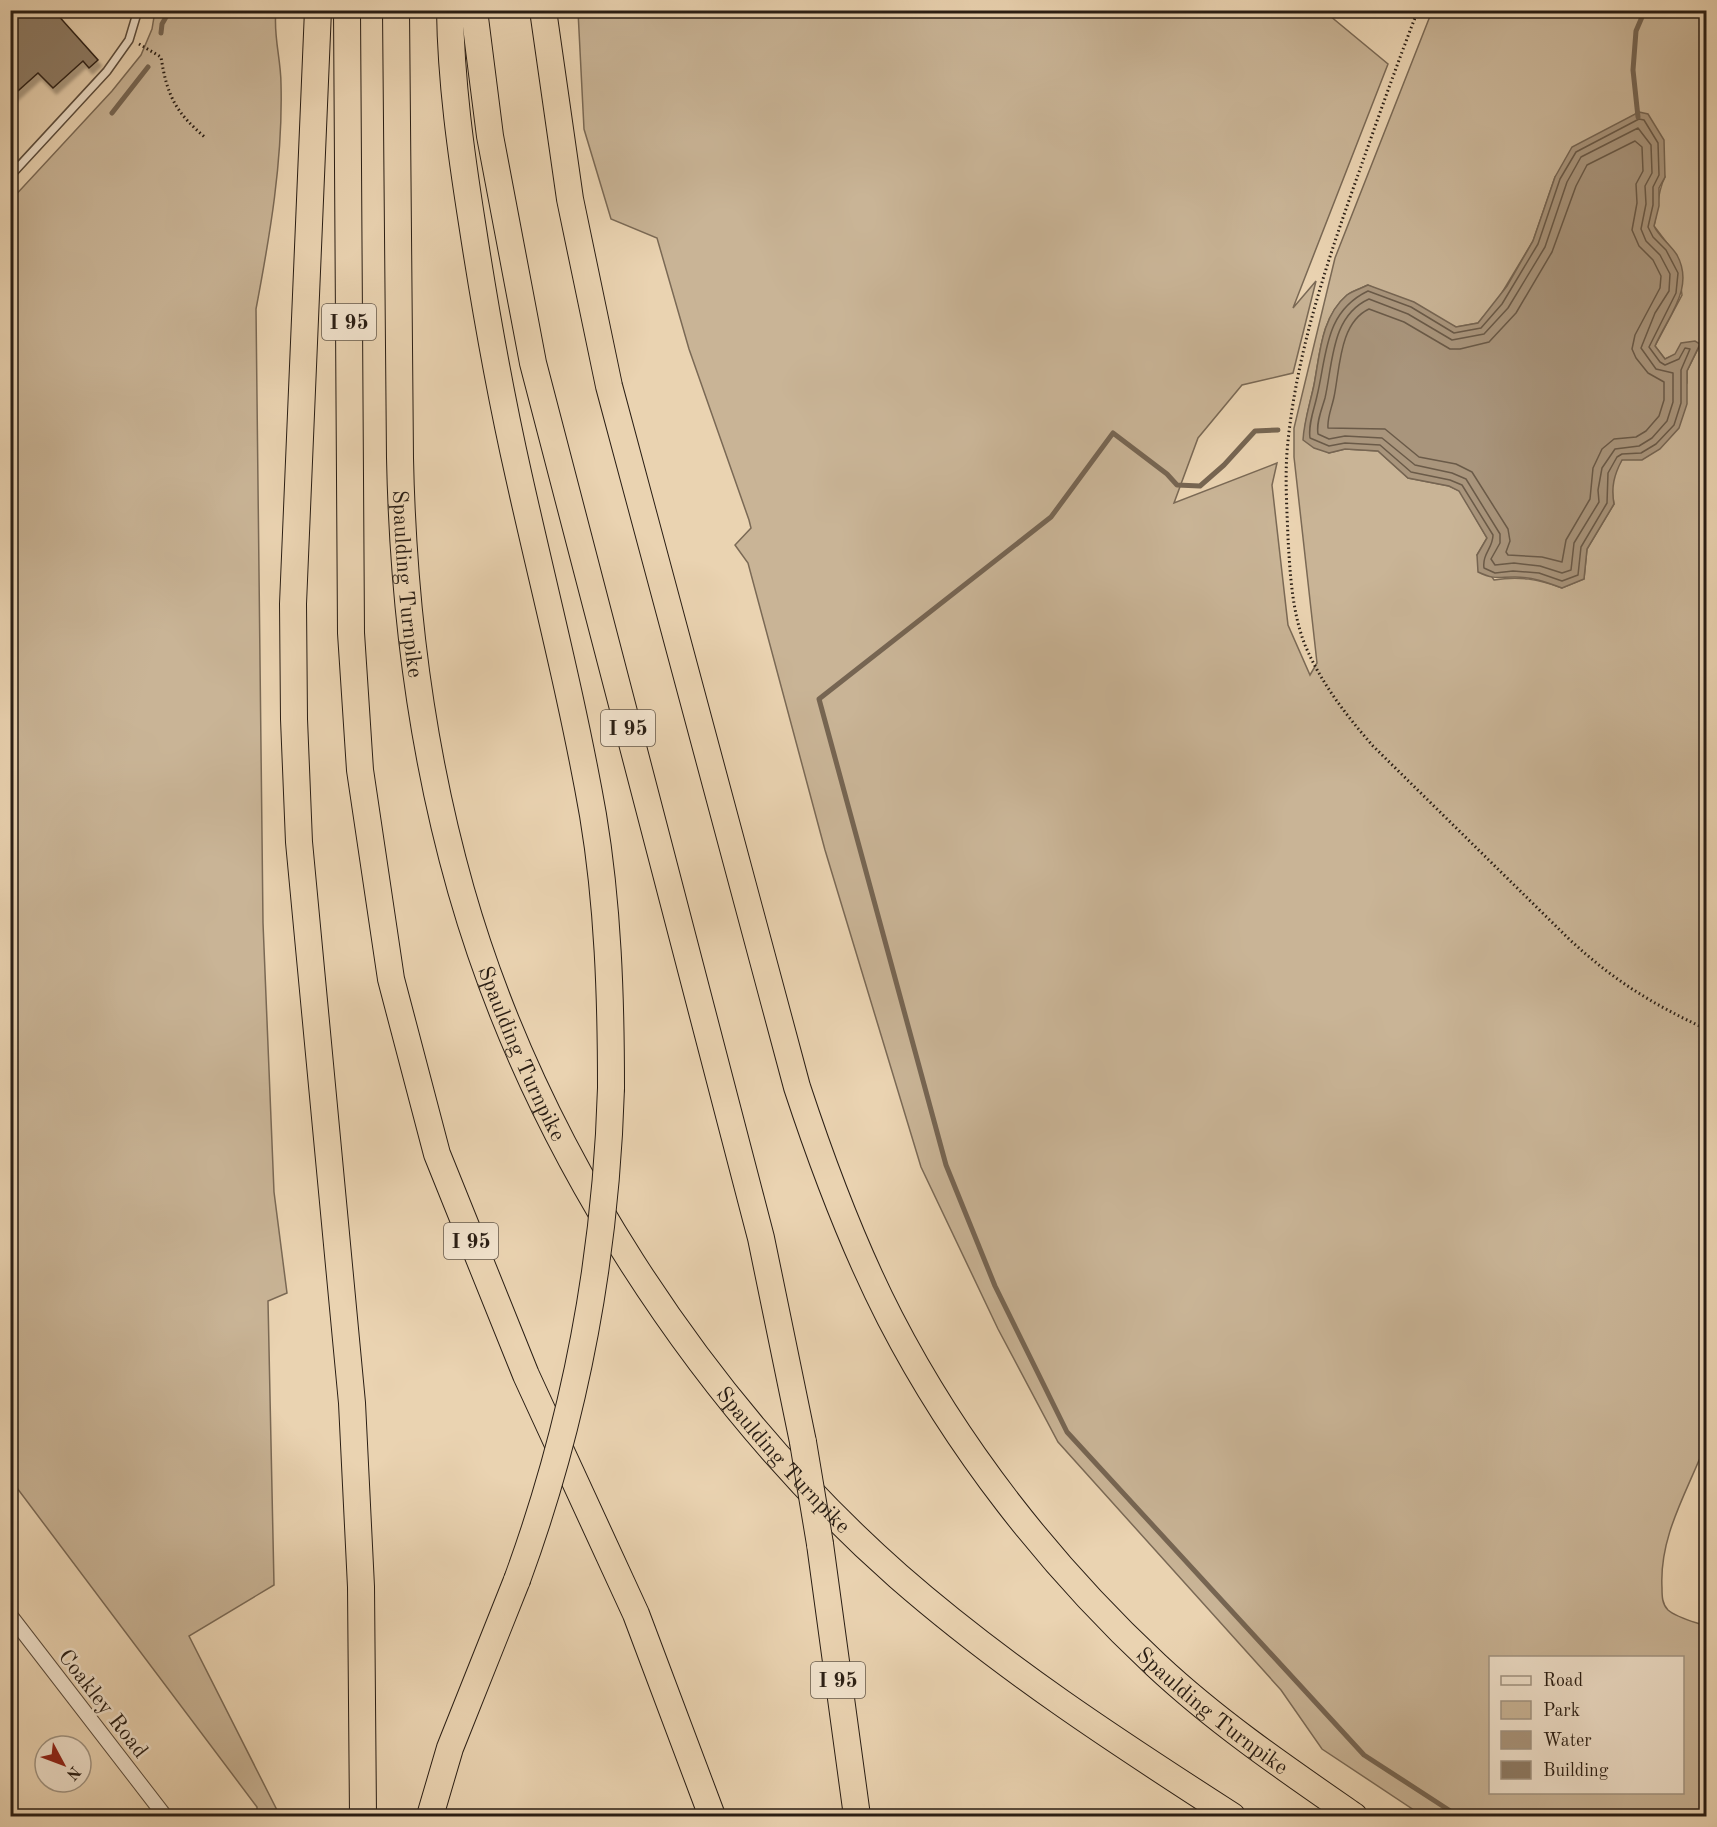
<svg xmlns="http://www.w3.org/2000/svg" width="1717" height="1827" viewBox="0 0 1717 1827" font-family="'Old Standard TT',serif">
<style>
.green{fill:#c9b496;stroke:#7a6955;stroke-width:1.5;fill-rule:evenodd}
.water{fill:#a9957c;stroke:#766552;stroke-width:1.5}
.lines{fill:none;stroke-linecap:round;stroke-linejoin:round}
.shore{stroke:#6a5a48;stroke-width:1.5}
.stream{stroke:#766552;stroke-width:5}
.building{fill:#8e7c66;stroke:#2a1e14;stroke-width:1.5;filter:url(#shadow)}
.lane-casing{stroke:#5a4b3b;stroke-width:10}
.street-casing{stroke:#5a4b3b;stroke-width:16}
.highway-casing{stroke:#2a1e14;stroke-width:28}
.path{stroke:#2a1e14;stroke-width:3;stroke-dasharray:1.5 3;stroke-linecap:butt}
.lane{stroke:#f1e2cc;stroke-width:7}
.street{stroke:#f1e2cc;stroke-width:14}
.highway{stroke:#ead3b1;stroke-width:26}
.highway-bridge-casing{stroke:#2a1e14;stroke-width:28;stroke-linecap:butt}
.highway-bridge{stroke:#ead3b1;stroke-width:26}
.labels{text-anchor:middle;stroke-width:5;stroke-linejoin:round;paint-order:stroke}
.shield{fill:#f1e2cc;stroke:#66594b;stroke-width:1.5}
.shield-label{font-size:21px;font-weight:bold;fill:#2a1e14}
.street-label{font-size:22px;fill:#2a1e14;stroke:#f1e2cc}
</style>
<defs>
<filter id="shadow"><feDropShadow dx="3.5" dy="6" stdDeviation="1.5" flood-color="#0004"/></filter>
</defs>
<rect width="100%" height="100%" fill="#ead3b1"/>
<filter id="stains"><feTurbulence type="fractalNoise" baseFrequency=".00333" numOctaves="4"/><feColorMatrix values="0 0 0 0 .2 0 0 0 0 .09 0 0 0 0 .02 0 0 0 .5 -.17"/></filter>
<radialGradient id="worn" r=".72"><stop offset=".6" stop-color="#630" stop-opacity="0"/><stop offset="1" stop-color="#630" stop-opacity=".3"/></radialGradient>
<!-- green -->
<path class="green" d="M155 11H276C273 35 281 59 281 84 283 160 270 235 256 309L263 923 274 1192 287 1293 268 1301 274 1585 189 1636 280 1816H257V1807L11 1480V200L112 91 141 55 152 29Z
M578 11H1324L1388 64 1293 308 1316 281 1293 373 1242 385 1198 438 1174 503 1277 463 1272 485 1288 625 1310 675 1317 663 1294 457V428L1335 258 1432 11H1706V562C1698 590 1699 610 1706 639V1443C1688 1491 1659 1535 1662 1588 1662 1596 1662 1604 1668 1610 1677 1618 1695 1622 1706 1626V1816H1423L1322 1749 1281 1690 1058 1442 998 1329 921 1167 825 850 748 563 735 545 751 528 749 520 689 349 657 238 611 219 584 129ZM1639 112 1665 177C1657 192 1658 209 1654 226L1677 256 1682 295 1655 346 1665 359 1700 345 1687 371V383C1670 404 1620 453 1614 476 1611 486 1612 495 1614 504L1587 549 1584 579 1562 588C1538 579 1519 576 1494 580L1477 555 1487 538 1460 491 1449 486 1408 478 1378 451 1345 449 1329 453 1304 440C1304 421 1310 404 1314 385 1320 354 1321 317 1347 295 1353 291 1362 288 1368 285L1456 327 1478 323 1497 301 1533 241 1555 177 1608 130ZM1490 1658H1682V1792H1490Z"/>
<!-- water -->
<path class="water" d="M1639 112 1648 114 1664 140 1665 177 1659 188V206L1654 226C1659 237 1670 244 1677 255 1695 288 1668 316 1655 346L1665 359 1675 354 1681 343 1695 341 1700 344 1687 371V404L1679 428 1660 449 1642 460H1622C1614 475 1611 487 1614 504L1587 549 1584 579 1562 588C1546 582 1532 577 1515 577 1498 577 1495 580 1478 572L1477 555 1487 538 1459 491 1449 486 1408 478 1378 451 1345 449 1329 453 1314 448 1303 440C1304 421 1310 404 1314 385 1320 354 1321 317 1347 295 1352 291 1362 288 1368 285L1414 302 1456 327 1478 323 1507 286 1533 241 1555 177 1572 147Z"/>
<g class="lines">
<!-- shore -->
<path class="shore" d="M1639 119 1644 120 1658 143 1659 175 1653 187V205L1648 227 1653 237 1666 250 1678 273 1676 293 1649 347 1660 362 1665 365 1679 359 1685 348 1690 349 1681 370V403L1674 425 1656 444 1641 453 1622 454 1617 457 1608 473 1607 503 1581 547 1578 575 1562 581 1539 573 1513 571 1495 573 1484 568C1482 554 1493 548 1493 535L1462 485 1450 480 1411 472 1380 445 1345 443 1329 446 1310 438C1308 424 1314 410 1317 396 1327 355 1324 312 1368 291L1411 307 1454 333 1481 328 1502 304 1538 244 1560 179 1576 152Z
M1638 128 1651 145 1652 173 1645 186 1646 204 1641 229 1646 241 1660 255 1670 274 1669 291 1655 313 1641 348 1656 369 1673 373V402L1667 421 1652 438 1639 446 1615 449 1602 468 1598 490 1599 502 1574 543 1571 570 1562 573 1540 566 1514 563 1495 565 1491 559 1500 543V534L1466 479 1452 473 1415 465 1382 438 1345 436 1329 439 1318 434C1316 422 1322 409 1325 398 1333 363 1331 316 1369 299L1408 314 1452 340 1484 334 1508 308 1545 247 1567 182 1581 157Z
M1635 141 1642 147 1643 171 1636 184 1637 203 1632 230 1639 246 1653 260 1661 276 1660 288 1635 335 1632 349 1636 358 1648 373 1664 382V400L1659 416 1646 431 1636 437 1614 439 1602 449 1593 468 1590 499 1566 540 1562 562 1542 557 1508 555 1506 552 1510 541 1508 529 1472 472 1456 464 1419 457 1385 429 1328 428C1327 418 1332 407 1334 397 1340 369 1339 323 1369 309L1404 322 1450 349H1460L1489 342 1516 313 1552 252 1576 186 1587 165Z"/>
<!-- stream -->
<path class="stream" d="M161 33 162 24 170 10
M112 113 148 67
M1638 117 1633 70 1636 31 1645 10
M1278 430 1255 431 1224 465 1200 486 1177 485 1167 474 1113 433 1051 517 819 699 946 1165 995 1286 1067 1432 1364 1755 1458 1816"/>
</g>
<!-- building -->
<path class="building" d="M10 10H56L55 12 98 60 89 68 83 61 53 88 38 73 10 98Z"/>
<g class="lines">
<!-- lane casing -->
<g class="lane-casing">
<path id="lane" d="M10 176 107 71 129 40 138 10"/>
</g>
<!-- street casing -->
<g class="street-casing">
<path id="street" d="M10 1615 165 1816"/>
</g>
<!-- highway casing -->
<g class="highway-casing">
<g id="highway">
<path d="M318 10 293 604 294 719 299 842 352 1403 361 1587 363 1816"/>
<path d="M347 10 351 633 360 770 391 979 437 1154 526 1375 636 1614 712 1816"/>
<path id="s1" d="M396 10 400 458C403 605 421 749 461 890 534 1146 699 1400 898 1576 1002 1667 1117 1742 1232 1816"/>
<path d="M450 10C451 82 461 153 472 223 485 308 500 393 519 477 544 589 573 701 593 815 608 905 611 997 611 1088"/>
<path d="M474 10 490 136 533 363 761 1238 803 1442"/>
<path id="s2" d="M543 10 570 199 609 386 797 1087C823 1166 852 1244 890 1318 957 1448 1050 1566 1156 1665 1217 1722 1286 1769 1354 1816"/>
<path d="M820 1544 857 1816"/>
<path d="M430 1816 450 1748 517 1580"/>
</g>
</g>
<!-- path -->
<path class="path" d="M1418 10C1397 64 1378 118 1359 172 1327 262 1295 356 1287 452 1285 481 1287 510 1288 538 1290 573 1292 612 1305 645 1321 683 1346 715 1373 746L1569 939C1613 980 1652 1004 1706 1029
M139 44 161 57C167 96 176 113 206 138"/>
<!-- lane -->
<use href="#lane" class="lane"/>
<!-- street -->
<use href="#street" class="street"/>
<!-- highway -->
<use href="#highway" class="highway"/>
<!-- highway-bridge casing -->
<g class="highway-bridge-casing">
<path id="highway-bridge" d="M803 1442 820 1544
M517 1580C575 1422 606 1257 611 1088"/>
</g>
<!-- highway-bridge -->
<use href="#highway-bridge" class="highway-bridge"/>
</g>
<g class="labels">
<!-- shield labels -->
<g class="shield">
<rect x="322" y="304" width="54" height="36" rx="4.5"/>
<rect x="601" y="710" width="54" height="36" rx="4.5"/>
<rect x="444" y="1223" width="54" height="36" rx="4.5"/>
<rect x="811" y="1662" width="54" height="36" rx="4.5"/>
</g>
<g class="shield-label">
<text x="349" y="329">I 95</text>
<text x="628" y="735">I 95</text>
<text x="471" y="1248">I 95</text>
<text x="838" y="1687">I 95</text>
</g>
<!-- street labels -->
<g class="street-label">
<text dy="8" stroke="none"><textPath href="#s1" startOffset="574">Spaulding Turnpike</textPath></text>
<text dy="8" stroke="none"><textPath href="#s1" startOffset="1060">Spaulding Turnpike</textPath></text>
<text dy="8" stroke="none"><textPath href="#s1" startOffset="1546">Spaulding Turnpike</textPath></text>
<text transform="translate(104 1703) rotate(52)" y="8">Coakley Road</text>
<text dy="8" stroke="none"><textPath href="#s2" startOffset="1869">Spaulding Turnpike</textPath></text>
</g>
</g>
<!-- margin -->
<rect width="1717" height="1827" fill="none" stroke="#ead3b1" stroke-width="36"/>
<rect x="12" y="12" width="1693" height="1803" fill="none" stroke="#2a1e14" stroke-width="3"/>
<rect x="18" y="18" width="1681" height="1791" fill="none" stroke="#2a1e14" stroke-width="1.5"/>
<!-- legend -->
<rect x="1489" y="1656" width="195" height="138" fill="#f1e2cc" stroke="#a19482" stroke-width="1.5"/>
<rect x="1501" y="1676" width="30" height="9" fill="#f1e2cc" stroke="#a19482" stroke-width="1.5"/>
<text x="1543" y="1686" font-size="18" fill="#2a1e14">Road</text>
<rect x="1501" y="1701" width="30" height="18" fill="#c9b496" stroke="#a19482" stroke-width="1.5"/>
<text x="1543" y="1716" font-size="18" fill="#2a1e14">Park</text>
<rect x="1501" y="1731" width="30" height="18" fill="#a9957c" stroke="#a19482" stroke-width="1.5"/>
<text x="1543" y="1746" font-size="18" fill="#2a1e14">Water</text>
<rect x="1501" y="1761" width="30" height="18" fill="#8e7c66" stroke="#a19482" stroke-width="1.5"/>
<text x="1543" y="1776" font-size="18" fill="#2a1e14">Building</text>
<!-- north arrow -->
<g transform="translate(63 1764) rotate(131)"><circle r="28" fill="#f1e2cc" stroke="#a19482" stroke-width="1.5"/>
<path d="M0-4.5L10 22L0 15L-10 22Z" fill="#8f2418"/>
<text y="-9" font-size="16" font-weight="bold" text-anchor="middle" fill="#2a1e14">N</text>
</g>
<rect width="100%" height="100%" filter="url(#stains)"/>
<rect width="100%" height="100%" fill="url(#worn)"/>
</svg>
